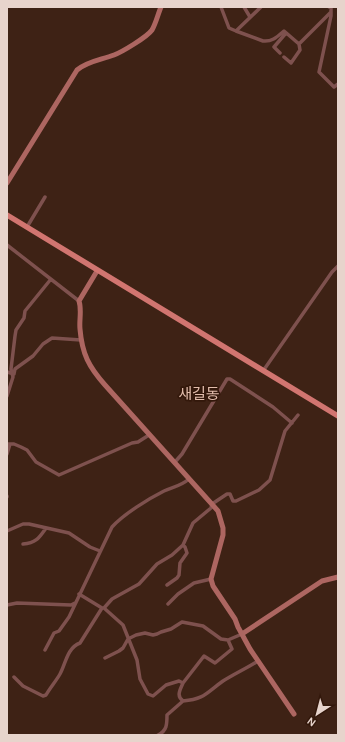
<svg xmlns="http://www.w3.org/2000/svg" width="345" height="742" viewBox="0 0 345 742" font-family="Karla,'Noto Sans KR',sans-serif">
<style>
.lines{fill:none;stroke-linecap:round;stroke-linejoin:round}
.street{stroke:#7e514e;stroke-width:3.5}
.secondary{stroke:#ad6661;stroke-width:5}
.primary{stroke:#d17570;stroke-width:5.5}
.labels{text-anchor:middle;stroke-width:3.5;stroke-linejoin:round;paint-order:stroke}
.quarter-label{font-size:15px;fill:#e2bdac;stroke:#33180b}
</style>
<rect width="100%" height="100%" fill="#3e2215"/>
<g class="lines">
<!-- street -->
<path class="street" d="M221 7 229 28 236 31 261 7
M244 7 250 17
M329 7 331 8V16L319 72 334 87 338 84
M236 31 263 41C272 42 277 37 284 31L299 44 331 12
M280 53 274 47 286 33
M284 57 291 63 300 50 299 44
M27 227 45 197
M7 245 79 301
M263 371 332 272 338 266
M7 372 14 374 15 369 33 356 43 344 52 338 81 340
M7 396 13 377 11 369 15 336 16 330 24 318 25 311 51 279
M7 444H14L21 447 27 450 36 462 59 475 132 443 138 442 149 435
M7 454 10 444
M175 462 182 454 227 379H230L273 407 292 423
M7 496V497
M7 531 23 524H29L69 533 90 547 100 551
M23 544C36 543 39 538 46 528
M167 585 177 578 179 575 180 563 187 553 185 547 183 545
M79 594 102 608
M168 604 178 594 194 583 211 579
M7 605 17 603 71 605 75 603
M104 608 123 625 137 660 140 679 148 694 153 696 166 685 179 681 183 683 204 656 215 663 232 649 228 640 242 634
M45 650 54 633 59 631 69 617 112 527C124 514 148 499 164 491 173 487 181 486 189 479
M105 658 119 651 123 648 128 639 136 635 145 633 153 635 157 634 161 632 171 629 182 622 203 626 221 639 228 640
M14 677 23 686 43 696 46 695C50 688 56 681 60 674 66 663 67 648 80 643L102 608H104L112 599 139 584 157 564 172 555 183 545 193 523 211 508 212 504 227 494H230L233 501H236L259 490 270 480 285 431 298 415
M183 701C205 699 206 693 223 681 234 674 247 668 258 661
M158 735C167 731 167 724 167 715L183 701C176 696 180 690 183 683"/>
<!-- secondary -->
<path class="secondary" d="M7 183 77 70C88 61 101 60 114 55 122 52 147 37 152 30 156 23 158 14 161 7
M97 271 79 301C82 310 79 320 80 329 82 354 89 367 105 385L218 511 223 528V535L211 579 213 586 235 619 238 627 250 649 294 714
M242 634 322 581 338 577"/>
<!-- primary -->
<path class="primary" d="M7 215 338 416"/>
</g>
<g class="labels">
<!-- quarter labels -->
<g class="quarter-label">
<text x="199" y="399">새길동</text>
</g>
</g>
<!-- border -->
<rect width="345" height="742" fill="none" stroke="#e7d4cc" stroke-width="16"/>
<!-- north arrow -->
<g transform="translate(317 714) rotate(216)" stroke="#33180b" stroke-width="3" paint-order="stroke">
<path d="M0-3L7 15L0 10L-7 15Z" fill="#e7d4cc"/>
<text y="-6" font-size="11" font-weight="bold" text-anchor="middle" fill="#e7d4cc">N</text>
</g>
</svg>
